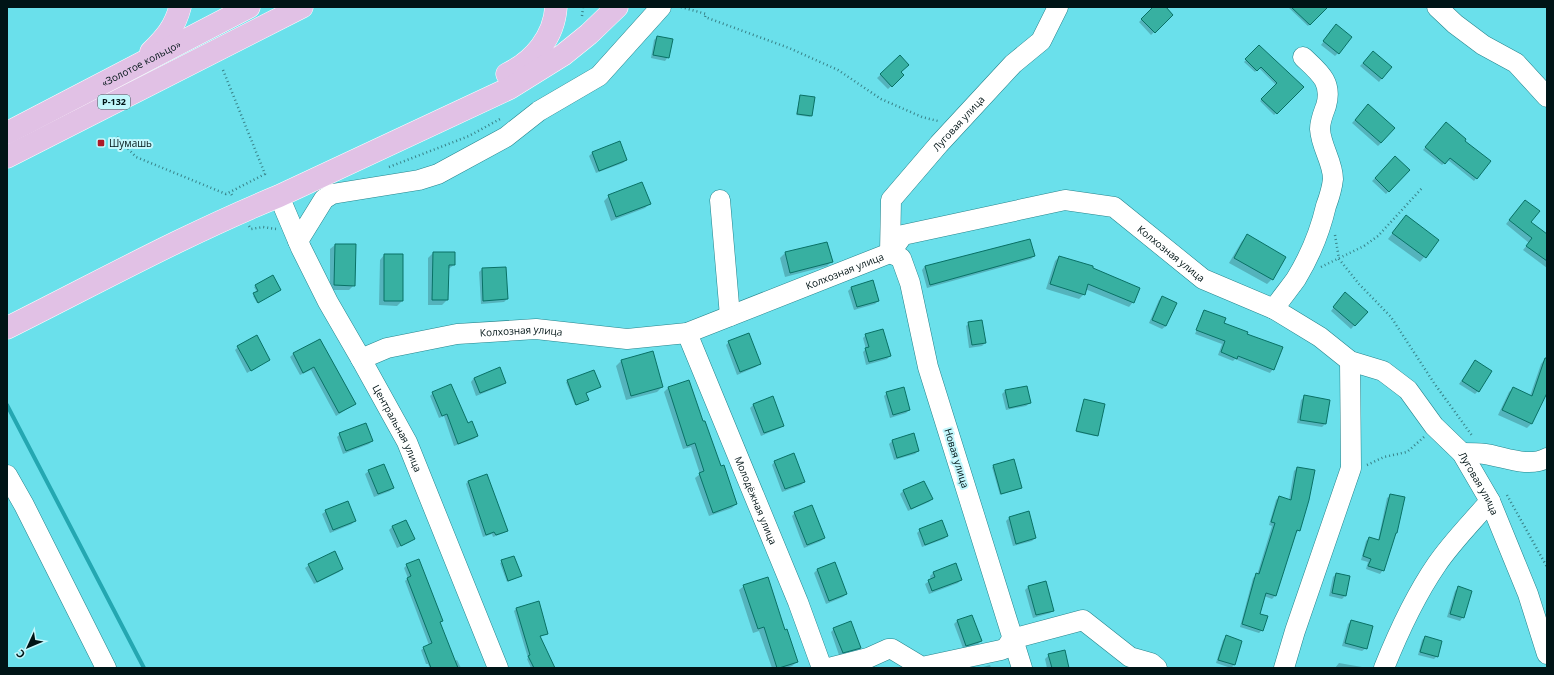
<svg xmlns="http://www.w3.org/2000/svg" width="1554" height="675" viewBox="0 0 1554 675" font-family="'Open Sans',sans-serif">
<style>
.shadow{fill:#0003}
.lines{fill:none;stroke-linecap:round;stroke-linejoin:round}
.stream{stroke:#24a7b1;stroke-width:4}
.building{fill:#37b0a1;stroke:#097166}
.minor-casing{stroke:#25848c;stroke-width:21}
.major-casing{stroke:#fff;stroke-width:23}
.path{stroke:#388187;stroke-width:2.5;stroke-dasharray:1 3;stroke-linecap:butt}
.minor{stroke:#fff;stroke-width:20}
.major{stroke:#e1c1e5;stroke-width:22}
.poi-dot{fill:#ad1a28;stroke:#c3f7fc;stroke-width:1.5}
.labels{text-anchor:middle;stroke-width:4;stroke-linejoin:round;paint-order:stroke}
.shield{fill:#c3f7fc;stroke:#3a585b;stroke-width:1}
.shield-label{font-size:9px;font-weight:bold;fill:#001416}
.street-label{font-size:10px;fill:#001416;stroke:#c3f7fc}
.poi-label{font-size:10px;fill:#001416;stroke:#c3f7fc;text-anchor:start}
</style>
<rect width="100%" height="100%" fill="#6ae0eb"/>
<!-- shadow -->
<path class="shadow" d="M1154 7H1164L1172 15 1151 35 1139 22Z
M1288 7H1326L1308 26Z
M1333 29 1338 53 1335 56 1321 45Z
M657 37 668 57 665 61 651 58 654 40Z
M1259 47 1303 87 1274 115 1260 101 1276 85 1259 68 1255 72 1244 62Z
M1370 55 1382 78 1379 82 1360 66Z
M900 57V73L903 75 888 89 877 78Z
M800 96 811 116 810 117 796 115Z
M1365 109 1381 143 1378 146 1352 123Z
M1444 125 1489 161 1474 181 1448 160 1442 165 1423 150Z
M592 153 626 160 623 163 596 173 589 156Z
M1395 158 1408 170 1386 194 1372 181Z
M609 196 650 203 645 208 611 221 604 201Z
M1521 205 1530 222 1547 235V268L1523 250 1529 243 1506 224Z
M1401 222 1438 240 1420 262 1388 239Z
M1247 236 1272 279 1267 284 1229 263 1242 241Z
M1030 240 1034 256 1031 259 927 288 922 270 925 266Z
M827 243 832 261 827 266 785 277 780 258 785 253Z
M335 245 354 285 349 290H330V249Z
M433 253 454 265 447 270V300L442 305H428V258Z
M384 255 402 301 397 306 379 305 380 260Z
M1059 257 1091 269 1133 302 1129 307 1085 289 1084 294 1079 299 1046 289 1055 261Z
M505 268 507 299 504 302 481 304 479 272 482 269Z
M256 286 280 290 257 303 253 296 257 292 254 287Z
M851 288 878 301 875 304 854 310 848 291Z
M1162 297 1166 326 1162 329 1149 323 1159 300Z
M1342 297 1367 312 1351 329 1331 311Z
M1204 311 1223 323 1245 334 1273 369 1270 373 1235 359 1233 361 1218 355 1222 344 1195 334 1204 313H1202Z
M969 323 985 343 982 346 969 348 966 326Z
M866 335 890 356 887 359 866 365 863 352 866 349 863 338Z
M319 340 355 404 336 416 311 370 300 375 290 357 293 354Z
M729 342 759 364 756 367 737 375 726 345Z
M238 347 269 360 247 373 235 350Z
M652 353 662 387 657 392 626 400 616 366 621 361Z
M1545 359 1547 360V391L1531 424 1527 428 1498 415 1509 392 1514 388 1530 396 1541 364Z
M1475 361 1478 391 1475 394 1459 384Z
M474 378 505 383 501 386 476 396 471 382Z
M568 381 599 387 585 393 587 400 575 405 566 382Z
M668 388 720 467 736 504 732 508 709 516 695 478 700 474 691 447 683 449 664 392Z
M1005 391 1030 403 1026 406 1006 410 1002 394Z
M433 393 467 424 477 436 474 439 454 446 444 416 439 418 430 396Z
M887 393 909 410 906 413 890 418 884 396Z
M1304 397 1325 424 1322 427 1297 423 1301 400Z
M1084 400 1097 435 1095 436 1076 432Z
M753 405 783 425 780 428 761 436 750 408Z
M340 434 372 441 369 444 343 454 337 437Z
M914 434 918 451 915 454 894 460 889 444 892 441Z
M1013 460 1021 488 1000 495 992 467Z
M775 461 804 482 801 485 782 492 772 465Z
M1297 468 1299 530 1295 534 1275 596 1272 599 1264 596 1259 614 1262 630 1259 633 1240 627 1253 578 1257 575 1272 526 1269 525 1276 500 1279 497 1289 500 1294 471Z
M369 471 393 487 390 491 374 497 365 474Z
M468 481 507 531 504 533 493 537 492 534 483 537 466 484Z
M924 482 932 499 929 502 908 511 900 494 903 491Z
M1391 495 1383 570 1380 574 1366 569 1368 562 1361 560 1366 541 1369 538 1378 541 1387 498Z
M326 511 355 520 352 524 330 533 322 514Z
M1028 512 1035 538 1032 541 1013 546 1006 521 1009 518Z
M795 513 824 538 821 541 804 548 792 516Z
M405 521 413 539 410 542 397 548 389 530 392 527Z
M920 530 947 536 944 539 922 547 917 533Z
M514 557 521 576 507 582 500 563Z
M309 565 342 569 339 572 314 584 305 568Z
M407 565 442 620 439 623 455 661 457 660 461 668H430L428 664H426L421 650 429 645 405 581 408 578 404 568Z
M956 565 961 579 958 583 929 594 925 584 931 580 930 576 933 573Z
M817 570 846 594 843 597 826 604 814 573Z
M1336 574 1345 596 1342 599 1329 596 1333 577Z
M744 586 797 662 792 666 786 668H772L759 631 753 633 739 590Z
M1029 586 1053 610 1050 613 1033 618 1025 590Z
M1458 588 1463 617 1460 621 1447 617 1455 591Z
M516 609 547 634 540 637 554 668H531L527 659 528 658 514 611Z
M957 621 981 641 978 644 963 648 954 624Z
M1351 621 1366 648 1362 651 1342 646 1348 624Z
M834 629 860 648 857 651 839 655 831 632Z
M1226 637 1234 665 1231 668 1216 663 1223 640Z
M1425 637 1437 656 1434 659 1418 655 1422 640Z
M1049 655 1068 668H1047L1045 659Z
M1339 663 1362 667 1361 668H1335Z
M990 665 991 668H980Z"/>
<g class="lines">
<!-- stream -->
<path class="stream" d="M7 405 144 668"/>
</g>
<!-- building -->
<path class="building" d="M1153 7H1166L1173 15 1155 33 1141 19Z
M1291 7H1328L1310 25Z
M1336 24 1352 37 1339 54 1323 41Z
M657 36 673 39 669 58 653 55Z
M1259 45 1304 87 1277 114 1261 99 1277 83 1261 67 1257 71 1245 59Z
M1373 51 1392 67 1382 79 1363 63Z
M900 55 909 65 901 72 904 75 892 87 880 74Z
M800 95 815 97 812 116 797 114Z
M1368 104 1395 128 1381 143 1355 120Z
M1446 122 1466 139 1465 141 1491 161 1477 179 1450 158 1445 164 1425 147Z
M620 141 627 160 599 171 592 152Z
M1395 156 1410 170 1389 192 1375 178Z
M642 182 651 204 616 217 608 195Z
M1525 200 1540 211 1531 222 1547 234V261L1526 246 1532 238 1509 220Z
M1406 215 1439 240 1426 258 1392 233Z
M1247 234 1286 257 1273 280 1234 258Z
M1030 239 1035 256 930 285 925 266Z
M827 242 833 262 790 273 785 252Z
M335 244H356L355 286 334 285Z
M433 252H455V265H449L448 300H432Z
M384 254H403V301H384Z
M1059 256 1093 266V268L1140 288 1134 303 1088 284 1085 295 1050 284Z
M506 267 508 299 483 301 482 268Z
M273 275 281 290 258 303 253 293 258 291 255 285Z
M873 280 879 301 857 307 851 287Z
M1345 292 1368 312 1355 326 1333 307Z
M1162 296 1177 303 1166 326 1152 320Z
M1204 310 1226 318 1224 323 1248 332 1247 334 1283 347 1274 370 1238 356 1237 359 1221 352 1225 341 1196 330Z
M982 320 986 343 972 345 968 322Z
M883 329 891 356 869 362 865 348 869 347 865 334Z
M749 333 761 364 740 372 728 341Z
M257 335 270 360 251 371 237 346Z
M320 339 356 404 339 413 314 367 303 373 293 353Z
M653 351 663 387 631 396 621 360Z
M1545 358H1547V393L1532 424 1502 410 1513 387 1532 396Z
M1475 360 1492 371 1479 392 1462 381Z
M500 367 506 383 480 393 474 378Z
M594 370 601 387 586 393 589 400 576 405 567 380Z
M689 380 703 421H705L721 466 724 465 737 504 713 513 699 473 704 471 695 443 687 446 668 387Z
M451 384 468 423 472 421 478 436 458 444 447 414 442 416 432 392Z
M1027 386 1031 403 1009 408 1005 390Z
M904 387 910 410 893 415 886 392Z
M1304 395 1330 400 1326 424 1300 420Z
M773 396 784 426 764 433 753 404Z
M1084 399 1105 404 1098 436 1076 431Z
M366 423 373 441 346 451 339 433Z
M914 433 919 451 897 458 892 440Z
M794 453 805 482 785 489 774 461Z
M1014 459 1022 488 1001 494 993 465Z
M384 464 394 488 378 494 368 470Z
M1297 467 1315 470 1309 500 1300 531 1297 530 1276 596 1266 593 1260 614 1268 616 1263 631 1242 624 1256 573 1259 574 1275 523 1271 522 1279 496 1291 500Z
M487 474 508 531 496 535 494 532 486 535 468 481Z
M924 481 933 499 911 509 903 490Z
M1390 494 1405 497 1397 533H1396L1384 571 1368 566 1371 559 1363 556 1369 537 1379 540Z
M348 501 356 521 333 530 325 510Z
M812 505 825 538 807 545 794 512Z
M1029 511 1036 538 1016 544 1009 517Z
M406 520 415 539 401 546 392 526Z
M942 520 948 536 925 545 919 529Z
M335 551 343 569 317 582 308 564Z
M514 556 522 576 508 581 501 560Z
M419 559 443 621 440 622 458 668H431L423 647 432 643 407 578 411 576 406 564Z
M835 562 847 594 829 601 817 569Z
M956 563 962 580 932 591 928 580 935 577 933 572Z
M1336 573 1350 576 1346 596 1332 593Z
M768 577 785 630 787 629 798 662 779 668H777L764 627 758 629 743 585Z
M1046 581 1054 611 1036 615 1028 586Z
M1458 586 1472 591 1464 618 1450 614Z
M539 601 548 634 540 636 555 668H534L528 656 530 655 516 608Z
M972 615 982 641 966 646 957 620Z
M1351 620 1373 626 1367 649 1345 643Z
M851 621 861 648 843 653 833 628Z
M1226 635 1242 641 1235 665 1218 660Z
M1425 636 1442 641 1438 657 1420 652Z
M1065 650 1069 668H1052L1048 654Z"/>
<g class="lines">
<!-- minor casing -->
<g class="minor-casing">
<g id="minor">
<path d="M1437 7 1455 24 1483 45 1516 63 1547 97"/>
<path id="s1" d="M279 196 301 248 328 302 361 359 407 442 498 668"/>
<path d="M720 200 730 316"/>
<path d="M298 241 324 199 332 194 419 180 438 174 506 137 539 111 599 76 661 7"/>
<path d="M1274 309C1281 298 1289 289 1296 279 1310 256 1320 232 1326 206 1329 198 1332 188 1333 179 1333 162 1321 147 1320 129 1320 121 1323 114 1326 106 1333 82 1319 72 1303 57"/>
<path id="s2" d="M687 333 798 602 822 668"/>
<path id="s3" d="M361 359 387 348 457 334 536 329 627 339 687 333 890 253 903 235 1065 200 1114 207 1203 279 1274 309 1320 337 1350 361 1383 371 1408 390 1434 426 1462 453 1490 501 1528 594 1547 654"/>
<path d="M1462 453C1470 453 1477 453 1485 454 1505 457 1528 468 1547 458"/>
<path d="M7 475 24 505 106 668"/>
<path d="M829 668 868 658 888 649H892L922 667 1001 650 1006 648 1012 639 1083 620 1130 657 1151 663 1157 668"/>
<path id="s4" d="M1022 668 928 367 910 283 901 258 890 253 891 200 939 144 1013 64 1041 41 1058 7"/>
<path d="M1284 668 1295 631 1351 468 1350 361"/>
<path d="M1384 668C1398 633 1415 596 1437 564 1452 542 1472 522 1490 501"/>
</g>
</g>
<!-- major casing -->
<g class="major-casing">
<g id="major">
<path d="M151 52C165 38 175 27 180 7"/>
<path d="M507 74C534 61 554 37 556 7"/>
<path id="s5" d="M7 133 249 7"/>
<path d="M7 157 302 7"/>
<path d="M7 328C97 283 186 234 279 196L510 88 563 55 589 34 617 7"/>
</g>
</g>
<!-- path -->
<path class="path" d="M681 7 706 14 705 17 789 48 838 70 881 99 922 117 938 121
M582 16 583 7
M223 70 265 174 230 192
M117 137 136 157 226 194 230 192 233 197
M389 167 469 136 500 119
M249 226 251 229 263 227 276 229
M1335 235 1339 259 1359 284 1391 317 1434 383 1473 437
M1321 267 1364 246 1378 236 1423 187
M1367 465 1384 457 1407 452 1424 437
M1507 495 1547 567"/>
<!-- minor -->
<use href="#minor" class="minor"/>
<!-- major -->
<use href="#major" class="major"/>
</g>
<!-- markers -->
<rect class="poi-dot" x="97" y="139" width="8" height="8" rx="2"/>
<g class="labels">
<!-- shield labels -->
<rect class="shield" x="98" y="95" width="32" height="14" rx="3"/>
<g class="shield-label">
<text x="114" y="105">Р-132</text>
</g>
<!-- street labels -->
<g class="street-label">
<text dy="4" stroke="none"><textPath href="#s5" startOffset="151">«Золотое кольцо»</textPath></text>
<text dy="4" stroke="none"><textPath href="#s4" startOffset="595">Луговая улица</textPath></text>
<text dy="4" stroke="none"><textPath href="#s3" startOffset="860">Колхозная улица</textPath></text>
<text dy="4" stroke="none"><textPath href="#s3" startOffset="500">Колхозная улица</textPath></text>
<text dy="4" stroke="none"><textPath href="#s3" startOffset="164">Колхозная улица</textPath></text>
<text dy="4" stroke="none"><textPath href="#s1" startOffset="261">Центральная улица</textPath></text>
<text transform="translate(957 458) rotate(73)" y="4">Новая улица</text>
<text dy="4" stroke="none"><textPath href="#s3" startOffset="1254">Луговая улица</textPath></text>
<text dy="4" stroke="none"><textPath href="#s2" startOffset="181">Молодёжная улица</textPath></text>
</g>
<!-- poi labels -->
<g class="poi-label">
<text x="109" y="147">Шумашь</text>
</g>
</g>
<!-- border -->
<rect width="1554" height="675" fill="none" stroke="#001416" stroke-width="16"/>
<!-- north arrow -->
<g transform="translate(28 647) rotate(226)" stroke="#c3f7fc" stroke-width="3" paint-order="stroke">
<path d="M0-3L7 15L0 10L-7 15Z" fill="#001416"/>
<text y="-6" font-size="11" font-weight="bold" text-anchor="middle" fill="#001416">С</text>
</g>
</svg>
